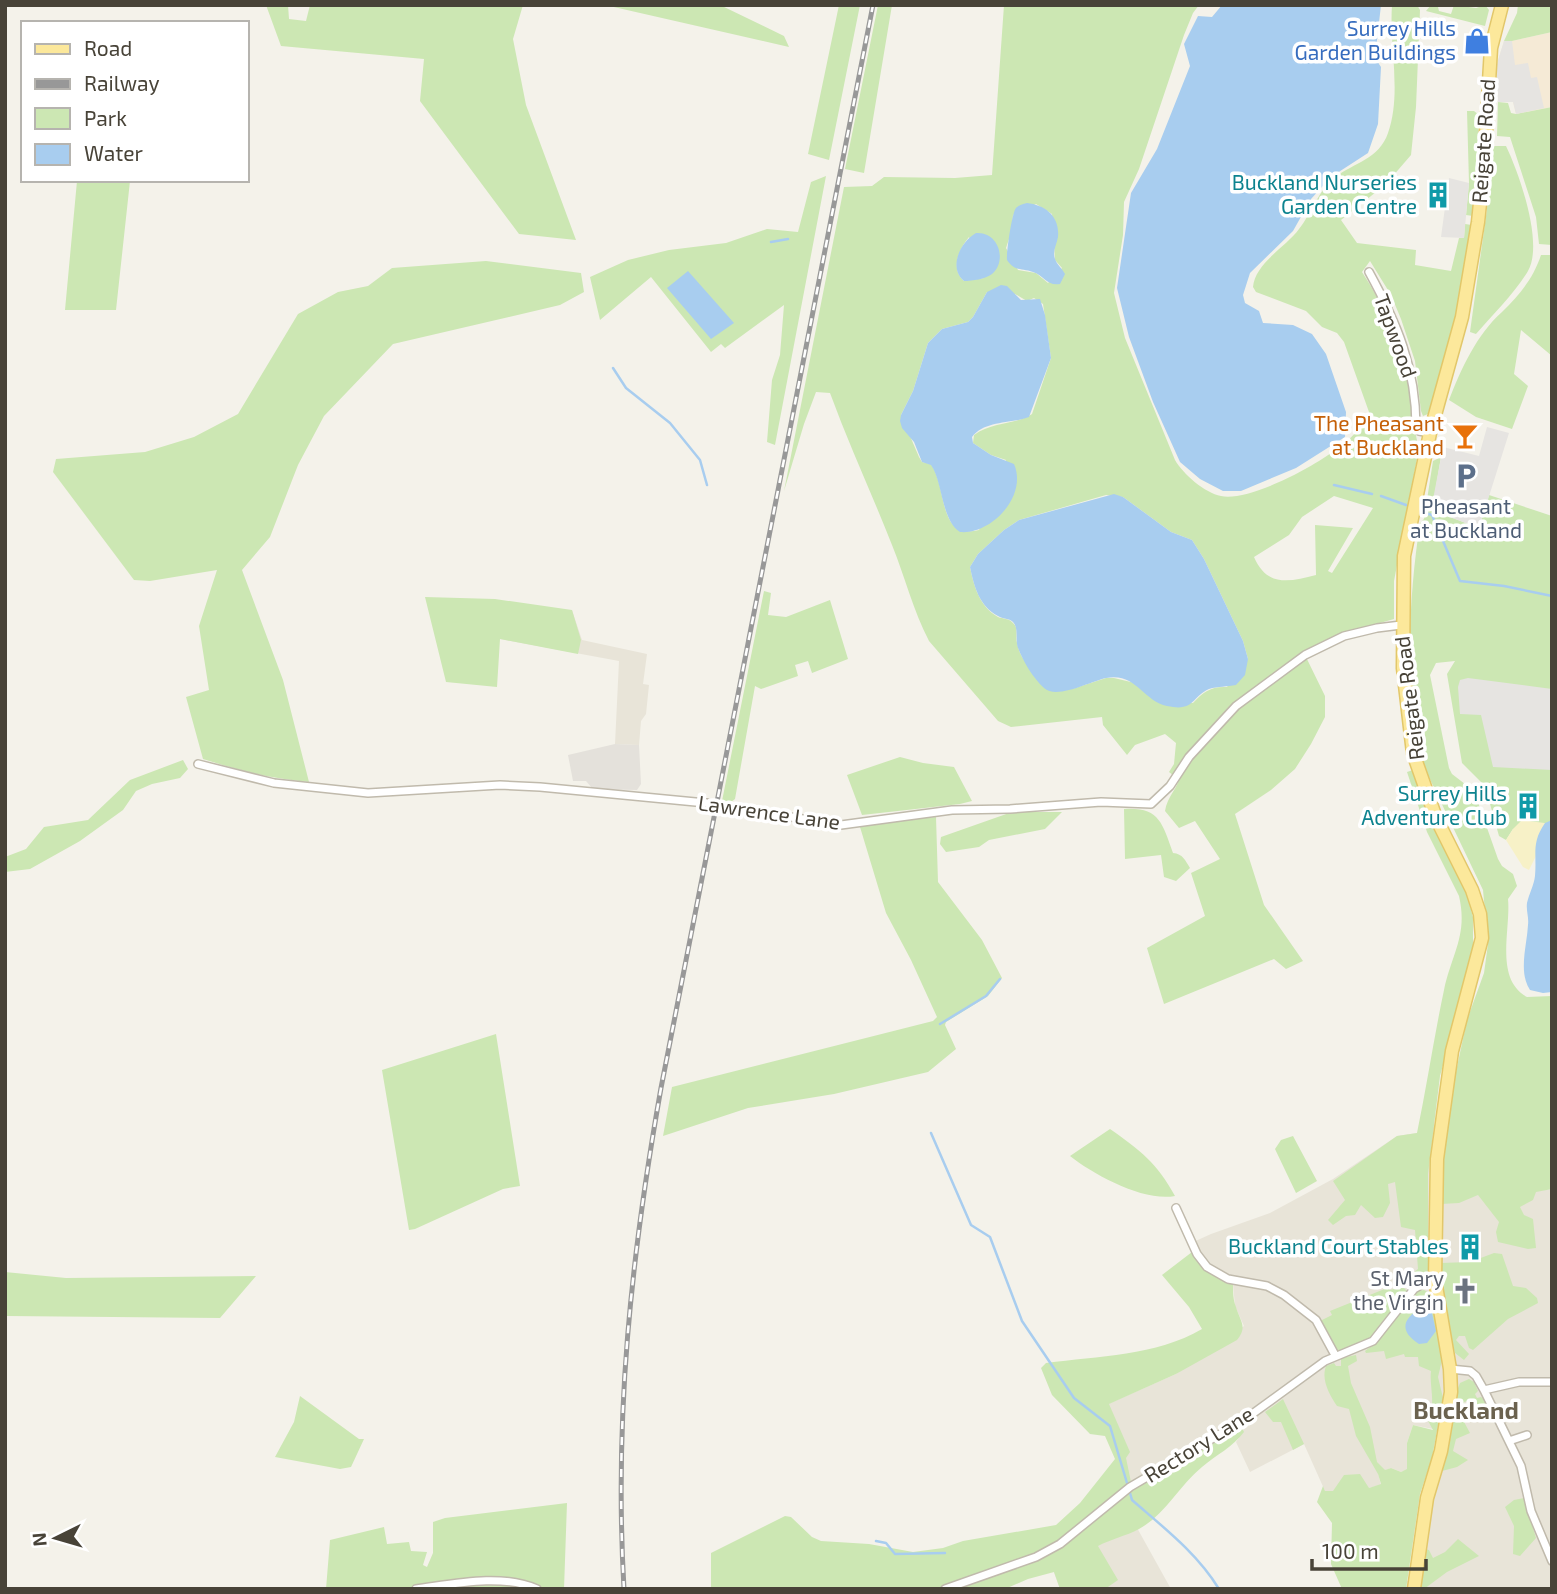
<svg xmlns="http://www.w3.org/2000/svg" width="1557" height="1594" viewBox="0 0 1557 1594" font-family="'Exo 2',sans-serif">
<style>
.residential{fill:#e8e4d8}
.commercial{fill:#f5ead6}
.industrial{fill:#e4e1db}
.green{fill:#cce7b3;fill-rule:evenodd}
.sand{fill:#f7f1c7}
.parking{fill:#e6e4e1}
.water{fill:#a8cdef}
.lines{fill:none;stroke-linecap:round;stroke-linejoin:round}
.stream{stroke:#a8cdef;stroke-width:2.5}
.minor-casing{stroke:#c0baac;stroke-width:10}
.primary-casing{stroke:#e2c76a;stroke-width:15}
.minor{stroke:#fff;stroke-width:7}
.primary{stroke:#fce89b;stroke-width:12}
.rail-casing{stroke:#989898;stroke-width:5}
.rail{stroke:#fff;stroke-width:2.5;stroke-dasharray:8;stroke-linecap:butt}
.minor-bridge-casing{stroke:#c0baac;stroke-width:10;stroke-linecap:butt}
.minor-bridge{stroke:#fff;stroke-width:7}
.labels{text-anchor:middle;stroke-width:7;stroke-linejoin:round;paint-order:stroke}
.shop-label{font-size:21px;fill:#366cbe;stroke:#fff;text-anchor:end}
.street-label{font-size:21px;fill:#484338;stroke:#fff}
.culture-label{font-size:21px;fill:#0d838f;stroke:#fff;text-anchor:end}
.food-label{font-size:21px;fill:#c56008;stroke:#fff;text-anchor:end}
.service-label{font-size:21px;fill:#4e5e75;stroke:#fff}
.worship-label{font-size:21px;fill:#5b616d;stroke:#fff;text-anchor:end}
.quarter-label{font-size:24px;font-weight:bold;fill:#6b624f;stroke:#fff}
</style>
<rect width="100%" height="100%" fill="#f4f2ea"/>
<!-- residential -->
<path class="residential" d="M572 610 582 640 647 654 643 684 649 685 646 714 641 721 639 745 615 744 619 661 500 639Z
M1454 1081 1536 1191 1552 1189V1589H1406L1407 1581 1420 1583 1431 1503 1448 1432 1413 1425 1407 1443V1470L1401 1472 1391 1468 1378 1473 1381 1485 1369 1488 1333 1491H1325L1304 1444 1250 1472 1236 1442 1243 1432 1135 1489 1121 1499 1171 1589H1060L1045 1548 1068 1534 1126 1468V1458L1108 1404 1176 1374 1244 1326 1235 1306 1233 1284 1206 1271 1189 1244 1211 1234 1270 1213 1333 1179 1397 1136 1417 1133 1434 1126 1449 1113Z"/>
<!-- commercial -->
<path class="commercial" d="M1552 32V107L1516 114 1513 102H1498L1496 67 1504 41H1512Z"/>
<!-- industrial -->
<path class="industrial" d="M615 744 639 745 641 784 637 790 593 789 586 781H573L568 755Z"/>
<!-- green -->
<path class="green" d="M266 5H288L289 19 306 21 310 5H523L513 39 526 105 576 240 519 234 420 101 424 59 281 46Z
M605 5H720L784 36 789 47Z
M839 5H860L829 160 808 154Z
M878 5H892L864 173 845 169Z
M1004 5H1199L1193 13 1184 35 1139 169 1124 202 1123 235 1114 293 1125 338 1175 460C1183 474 1205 493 1221 496 1253 504 1363 445 1369 412L1344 342 1337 333 1322 327 1306 311 1256 292 1253 287C1255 263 1286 247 1299 229 1312 213 1319 189 1335 177 1354 163 1379 159 1388 133 1402 93 1389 47 1392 5H1417L1420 10 1416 107 1411 155 1386 184 1341 220 1357 243 1416 250 1415 265 1451 271 1459 238H1464L1465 224 1472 225C1463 291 1448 351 1428 414L1423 416 1421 411 1415 361 1401 319 1391 295 1370 261 1362 272C1385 307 1405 353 1411 394 1414 414 1413 427 1419 448L1394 581V619L1334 636 1304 653 1325 696V717L1311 744 1295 769 1271 790 1235 814 1264 905 1303 961 1286 969 1274 959 1164 1004 1147 948 1205 916 1191 873 1220 859 1195 821 1179 828 1165 811C1167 797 1178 788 1181 774L1174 776 1169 772 1174 764 1176 743 1165 734 1135 745 1127 755 1103 725 1102 717 1011 727 998 721 929 641C913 610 905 577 892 545 872 494 849 445 830 393L816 392 804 424 784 491 844 187 872 186 884 177 955 178 992 175ZM1036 204 1052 214 1055 260 1062 268 1048 283 1036 273 1018 270 1006 248 1012 230 1013 215ZM969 237 984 278 964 281C950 269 959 249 969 237ZM987 292 1015 294 1027 301 1034 298 1043 304 1051 358 1032 414C1016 425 993 421 974 435L973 443 991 455 1006 460 979 530C937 540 948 489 931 464L922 462 919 457 901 415 913 391 928 343 942 329 968 322 973 317ZM1106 495 1123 497 1171 532 1192 540 1204 559 1243 641 1248 659 1227 687C1211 686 1203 692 1193 703L1153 699 1135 683 1114 678H1106L1072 689C1049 678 1022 671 1017 643 1015 636 1019 628 1013 623 1009 618 1003 619 998 617 979 606 974 586 970 567L978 554 1004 530 1019 520ZM1334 496 1373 508 1332 573 1328 571 1353 528 1315 525 1316 575C1289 582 1267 587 1254 557L1289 535 1302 517Z
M1431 5 1438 7 1439 11 1451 14 1454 5 1476 8 1485 5 1489 10 1485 26 1426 11Z
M1518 5H1552V32L1512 41H1504L1517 13Z
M1498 102 1508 103 1511 113 1516 114 1552 107V245L1539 244 1536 217 1510 137 1497 136Z
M1467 111H1474L1479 115 1477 183 1473 216 1466 215 1469 183Z
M1491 146H1506C1519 173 1544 243 1528 271 1514 294 1493 314 1476 334L1470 332 1487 209Z
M826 176 775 445 767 442 772 380 780 355 784 305 725 348 721 344 711 352 651 277 600 320 590 277 628 260 669 250 726 243 767 229 798 232 811 182Z
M77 181H130L116 310H65Z
M1541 255H1552V356L1521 330 1514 374 1528 386 1512 429 1476 417 1449 400C1461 369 1477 334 1502 312 1520 294 1533 279 1541 255Z
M486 261 581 273 584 292 560 305 393 344 324 416 298 465 270 537 242 570 283 680 309 782C272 779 238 770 203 759L186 697 209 690 199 626 217 570 150 581 134 580 53 472 56 459 145 452 194 437 238 414 298 314 338 292 368 286 392 268Z
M1441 457 1432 510 1479 528 1489 495 1552 516V824L1513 829 1506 840 1499 836 1485 786 1462 763 1447 674 1455 661 1436 663 1430 675 1449 768 1452 774 1474 791 1498 859 1502 866 1513 874 1517 886 1508 899C1511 929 1494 979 1527 997L1552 996V1189L1536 1192 1533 1200 1520 1207 1524 1215 1533 1219 1536 1248 1528 1249 1498 1242 1496 1232 1499 1222 1478 1195 1459 1203 1441 1204 1442 1166 1454 1081 1467 1020 1484 973 1488 944 1483 890 1426 771C1402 701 1409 595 1420 523L1424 519 1433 461Z
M764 591 771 593 768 615 786 617 830 600 848 659 812 673 808 661 795 665 798 676 761 689 755 686 735 799 731 802 722 801Z
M425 597 495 599 572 610 581 640 578 654 500 639 497 687 446 682Z
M900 757 923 763 954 767 972 801 960 804 862 815 847 775Z
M183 760 188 769 180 778 152 784 136 791 123 810 80 841 30 869 5 872V857L26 849 44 827 88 820 130 780Z
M1413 770 1435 829 1467 895 1473 917V946L1468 975 1440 1076 1428 1174V1278L1411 1287 1407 1285 1404 1279 1418 1269 1415 1230 1401 1227 1395 1182 1388 1184 1390 1203 1383 1217 1375 1218 1361 1205 1355 1215 1346 1216 1333 1225 1328 1220 1345 1200 1333 1181 1397 1136 1417 1133C1427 1085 1434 1037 1444 990 1452 953 1468 935 1459 896L1427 832 1407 772Z
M1124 809C1159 807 1162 822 1173 853 1183 854 1185 860 1190 868L1176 881 1164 877 1161 855 1125 859Z
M1012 812H1062L1045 829 989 840 979 847 946 852 940 844 941 837Z
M936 817 938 882 982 940 1002 978 988 996 946 1022 945 1025 956 1049 928 1072 834 1094 748 1108 663 1136 672 1087 933 1021 937 1017 911 960 886 913 860 827 898 820Z
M496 1034 520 1186 503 1189 415 1229 409 1230 382 1070Z
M1110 1129C1140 1150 1157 1163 1175 1196 1144 1202 1094 1175 1070 1156Z
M1293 1136 1317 1181 1296 1193 1275 1149 1281 1140Z
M1192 1252 1206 1271 1233 1283C1233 1291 1233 1300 1236 1307 1240 1321 1248 1327 1237 1340L1176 1374 1109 1404 1130 1452 1126 1458 1131 1482 1068 1534 1045 1548 1047 1554 1065 1545 1135 1489 1241 1426 1244 1432C1233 1447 1216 1455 1202 1467 1179 1486 1165 1515 1139 1529 1126 1536 1111 1539 1098 1546L1118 1580 1105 1589H1060L1054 1572 1028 1579 1005 1589H711V1553L785 1516 791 1517 812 1537 821 1541 869 1544 913 1552 943 1548 963 1541 1056 1525 1080 1503 1115 1459 1105 1436 1090 1434 1052 1395 1041 1368 1046 1363C1098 1356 1156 1356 1202 1329L1189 1307 1162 1275Z
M1494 1253 1502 1254 1513 1286 1526 1288 1537 1298 1538 1303 1508 1319 1473 1350 1469 1348 1465 1336H1459L1456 1340 1469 1354 1464 1360 1455 1353 1453 1346 1442 1297 1440 1263 1470 1262Z
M5 1272 66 1278 256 1276 220 1318 6 1316Z
M1403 1287 1407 1291 1372 1339 1341 1351 1336 1349 1320 1321 1332 1315 1330 1311 1387 1288 1390 1290Z
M1424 1290 1429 1293 1443 1356 1438 1377 1443 1398 1432 1458 1420 1494 1406 1589H1342L1331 1564 1332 1523 1317 1502 1323 1486 1325 1491H1333L1344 1475 1360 1474 1369 1488 1381 1484 1378 1474 1356 1436 1349 1409 1337 1406C1329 1394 1321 1380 1326 1366L1334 1363 1336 1366H1341V1358L1356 1355 1357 1361 1348 1366 1351 1383 1370 1427 1377 1462 1385 1470 1391 1468 1401 1472 1407 1469V1443L1413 1425 1433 1430 1427 1419C1437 1405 1429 1387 1431 1371L1419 1366 1418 1357H1405L1404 1354 1386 1359 1384 1351 1366 1353 1365 1351 1377 1342 1412 1296 1418 1291Z
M1469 1379 1474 1382 1478 1391 1475 1394 1477 1398 1481 1397 1485 1400 1492 1416 1488 1417 1471 1400 1464 1402 1463 1420 1470 1433 1456 1439 1453 1451 1468 1460 1457 1467 1442 1471 1454 1398 1460 1383Z
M300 1396 359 1439H364L351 1467 340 1469 275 1457 294 1422Z
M1283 1399 1304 1444 1293 1450 1281 1422H1273L1265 1412Z
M1524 1498 1536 1538 1520 1556 1513 1554 1514 1526 1505 1507 1514 1500Z
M567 1503 564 1589H544L539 1586 536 1589H326L330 1540 384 1527 387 1544 409 1542 411 1551 427 1552 423 1565 427 1567 433 1553V1522L445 1518Z
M1458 1539 1479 1556 1447 1572 1424 1589H1419L1425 1549 1429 1550 1433 1558 1445 1552Z"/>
<!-- sand -->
<path class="sand" d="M1522 820 1552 824 1529 870 1523 867 1506 840 1513 829Z"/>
<!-- parking -->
<path class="parking" d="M1504 41H1512L1515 65 1528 63 1531 78 1537 77 1544 108 1516 114 1513 102H1498L1496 67Z
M1449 178 1469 183 1464 238 1441 237Z
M1487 427 1509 433 1479 528 1431 510 1443 447 1479 456Z
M1468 678 1552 689V770L1493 767 1481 715 1460 714 1458 687 1460 680Z"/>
<!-- water -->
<path class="water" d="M1222 5H1381L1375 58 1381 67 1378 124 1368 153 1331 177 1311 199 1293 231 1250 273 1243 295 1245 303 1259 311 1263 323 1293 325 1312 334 1326 354 1346 412 1345 437 1296 468 1241 491H1223L1200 479 1180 462 1153 402 1129 337 1117 288 1131 193 1157 149 1190 66 1184 44 1198 16 1212 17Z
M1027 203C1045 205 1060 216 1058 237 1057 244 1052 251 1055 259 1057 265 1062 268 1065 274L1060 284C1046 286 1045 276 1033 272 1022 268 1015 272 1007 260 1006 254 1012 212 1016 208 1019 205 1023 204 1027 203Z
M976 233C998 231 1008 260 992 274 985 279 973 281 964 281 948 268 960 242 976 233Z
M688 271 734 323 711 339 667 288Z
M1001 285 1007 286 1021 300 1040 299 1045 315 1051 358 1029 417C1011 424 985 420 972 437L973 443 991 455 1014 464C1028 496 991 535 960 532 941 520 943 482 931 465L922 462 914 442 902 428 900 421 901 415 913 391 928 343 942 329 968 322 973 317 987 292Z
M1114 494 1123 497 1171 532 1192 540 1204 559 1243 641 1248 659 1245 675 1236 685C1227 687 1218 686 1209 689 1191 697 1195 712 1167 706 1143 701 1136 672 1106 678 1091 681 1057 700 1044 688 1033 678 1023 661 1018 648 1015 640 1019 628 1013 622 1009 618 1003 619 998 616 979 606 974 586 970 567L978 554 1004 530 1019 520Z
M1552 820V992L1543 993 1530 990C1518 972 1527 945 1528 925 1529 917 1526 911 1527 903 1529 894 1534 885 1535 876 1537 854 1531 843 1545 823Z
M1422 1307 1431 1309 1436 1331 1427 1343 1419 1344C1399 1331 1402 1319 1422 1307Z"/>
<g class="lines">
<!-- stream -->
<path class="stream" d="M771 242 788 239
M613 368 626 388 670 423 700 460 707 485
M1334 485 1372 494
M1381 496 1406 505
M1422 512 1432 515 1460 581 1504 586 1552 596
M940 1024 986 996 1000 979
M931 1133 971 1225 990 1237 1022 1321 1074 1398 1110 1426 1127 1483
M1130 1493 1132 1500C1163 1527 1197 1553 1219 1589
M876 1541 886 1543 895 1554 945 1553"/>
<!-- minor casing -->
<g class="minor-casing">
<path id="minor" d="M1369 272C1397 323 1416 368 1416 427L1419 431 1430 433
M198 764 274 783 368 793 500 785 540 787 706 803
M721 806 841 825 952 810 1010 809 1101 802 1151 804 1170 786 1189 757 1236 706 1305 655 1344 636 1377 628 1401 625
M1176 1208 1197 1254 1207 1267 1228 1279 1267 1286 1284 1295 1316 1320 1335 1355
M1450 1369 1470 1371 1476 1376 1484 1390 1521 1466 1531 1511 1552 1561
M1484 1390 1519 1382H1552
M1509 1441 1527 1435
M416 1589C453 1584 501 1573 537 1589
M945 1589 1036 1557 1060 1544 1130 1487 1244 1420 1325 1361 1373 1341 1414 1289 1428 1281 1435 1280"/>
</g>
<!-- primary casing -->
<g class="primary-casing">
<path id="primary" d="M1414 1589 1427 1498 1441 1451 1451 1392 1450 1369 1435 1280 1437 1159 1452 1051 1482 938 1480 914 1472 890 1436 818 1413 753 1403 668 1404 556 1430 433 1462 317 1478 222 1484 166 1491 48 1502 5"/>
</g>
<!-- minor -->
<use href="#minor" class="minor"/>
<!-- primary -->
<use href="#primary" class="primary"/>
<!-- rail casing -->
<g class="rail-casing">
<path id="rail" d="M624 1589C614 1417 631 1257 661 1088L873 5"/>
</g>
<!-- rail -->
<use href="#rail" class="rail"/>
<!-- minor-bridge casing -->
<g class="minor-bridge-casing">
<path id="minor-bridge" d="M706 803 721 806"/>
</g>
<!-- minor-bridge -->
<use href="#minor-bridge" class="minor-bridge"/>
</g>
<!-- icons -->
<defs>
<g id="shop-bare" transform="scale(2.1)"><path d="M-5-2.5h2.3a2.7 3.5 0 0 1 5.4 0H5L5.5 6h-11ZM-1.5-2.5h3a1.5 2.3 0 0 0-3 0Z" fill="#3f7fe0" stroke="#fff" stroke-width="2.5" paint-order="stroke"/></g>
<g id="building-bare" transform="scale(2.1)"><path d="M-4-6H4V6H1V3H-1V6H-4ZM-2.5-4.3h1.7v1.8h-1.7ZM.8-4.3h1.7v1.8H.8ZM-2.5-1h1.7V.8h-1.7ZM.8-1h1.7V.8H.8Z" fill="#0f9aa8" stroke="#fff" stroke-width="2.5" paint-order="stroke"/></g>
<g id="bar-bare" transform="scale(2.1)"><path d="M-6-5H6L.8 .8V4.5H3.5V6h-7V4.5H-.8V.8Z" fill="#e8710a" stroke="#fff" stroke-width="2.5" paint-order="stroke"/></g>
<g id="parking-bare" transform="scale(2.1)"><path d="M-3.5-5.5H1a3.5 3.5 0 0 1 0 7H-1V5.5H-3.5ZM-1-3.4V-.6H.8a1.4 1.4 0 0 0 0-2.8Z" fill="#5c6f8a" stroke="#fff" stroke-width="2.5" paint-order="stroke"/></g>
<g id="church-bare" transform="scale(2.1)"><path d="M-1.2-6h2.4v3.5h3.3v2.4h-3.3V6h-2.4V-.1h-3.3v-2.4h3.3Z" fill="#6b7280" stroke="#fff" stroke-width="2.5" paint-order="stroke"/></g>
</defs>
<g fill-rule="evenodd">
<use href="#shop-bare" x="1477" y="41"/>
<use href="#building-bare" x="1438" y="195"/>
<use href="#bar-bare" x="1465" y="436"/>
<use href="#parking-bare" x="1466" y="476"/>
<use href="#building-bare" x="1528" y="806"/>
<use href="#building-bare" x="1470" y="1247"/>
<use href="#church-bare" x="1465" y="1291"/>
</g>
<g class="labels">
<!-- shop labels -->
<g class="shop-label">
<text x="1456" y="36">Surrey Hills<tspan x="1456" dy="24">Garden Buildings</tspan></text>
</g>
<!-- street labels -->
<g class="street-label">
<text transform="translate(1484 141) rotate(-86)" y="7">Reigate Road</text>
<text transform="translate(1395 336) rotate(70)" y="7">Tapwood</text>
<text transform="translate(1410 698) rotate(-97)" y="7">Reigate Road</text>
<text transform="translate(769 813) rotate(8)" y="7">Lawrence Lane</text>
<text transform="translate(1199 1445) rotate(-32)" y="7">Rectory Lane</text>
</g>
<!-- culture labels -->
<g class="culture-label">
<text x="1417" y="190">Buckland Nurseries<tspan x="1417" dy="24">Garden Centre</tspan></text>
<text x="1507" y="801">Surrey Hills<tspan x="1507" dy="24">Adventure Club</tspan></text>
<text x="1449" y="1254">Buckland Court Stables</text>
</g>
<!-- food labels -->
<g class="food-label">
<text x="1444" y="431">The Pheasant<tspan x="1444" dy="24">at Buckland</tspan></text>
</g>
<!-- service labels -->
<g class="service-label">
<text x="1466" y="514">Pheasant<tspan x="1466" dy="24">at Buckland</tspan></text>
</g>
<!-- worship labels -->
<g class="worship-label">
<text x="1444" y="1286">St Mary<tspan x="1444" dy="24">the Virgin</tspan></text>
</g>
<!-- quarter labels -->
<g class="quarter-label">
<text x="1466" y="1419">Buckland</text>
</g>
</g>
<!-- border -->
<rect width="1557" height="1594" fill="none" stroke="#484338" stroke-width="14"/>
<!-- legend -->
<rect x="21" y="21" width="228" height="161" fill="#ffffff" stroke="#b6b4af" stroke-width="2"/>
<rect x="35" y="44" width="35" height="10" fill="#fce89b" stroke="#b6b4af" stroke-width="2"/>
<text x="84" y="56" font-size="21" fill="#484338">Road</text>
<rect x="35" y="79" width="35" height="10" fill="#989898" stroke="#b6b4af" stroke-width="2"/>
<text x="84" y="91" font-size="21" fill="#484338">Railway</text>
<rect x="35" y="108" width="35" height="21" fill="#cce7b3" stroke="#b6b4af" stroke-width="2"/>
<text x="84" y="126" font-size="21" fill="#484338">Park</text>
<rect x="35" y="144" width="35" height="21" fill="#a8cdef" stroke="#b6b4af" stroke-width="2"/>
<text x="84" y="161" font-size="21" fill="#484338">Water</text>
<!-- north arrow -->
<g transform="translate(56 1538) rotate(265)" stroke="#ffffff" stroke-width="5" paint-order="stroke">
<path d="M0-5L12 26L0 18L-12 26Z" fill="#484338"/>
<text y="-10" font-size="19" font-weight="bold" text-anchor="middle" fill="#484338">N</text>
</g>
<!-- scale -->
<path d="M1312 1559v10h114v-10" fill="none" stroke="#484338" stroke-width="3.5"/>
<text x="1322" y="1559" font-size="21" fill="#484338" stroke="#ffffff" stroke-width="5" paint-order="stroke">100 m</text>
</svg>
